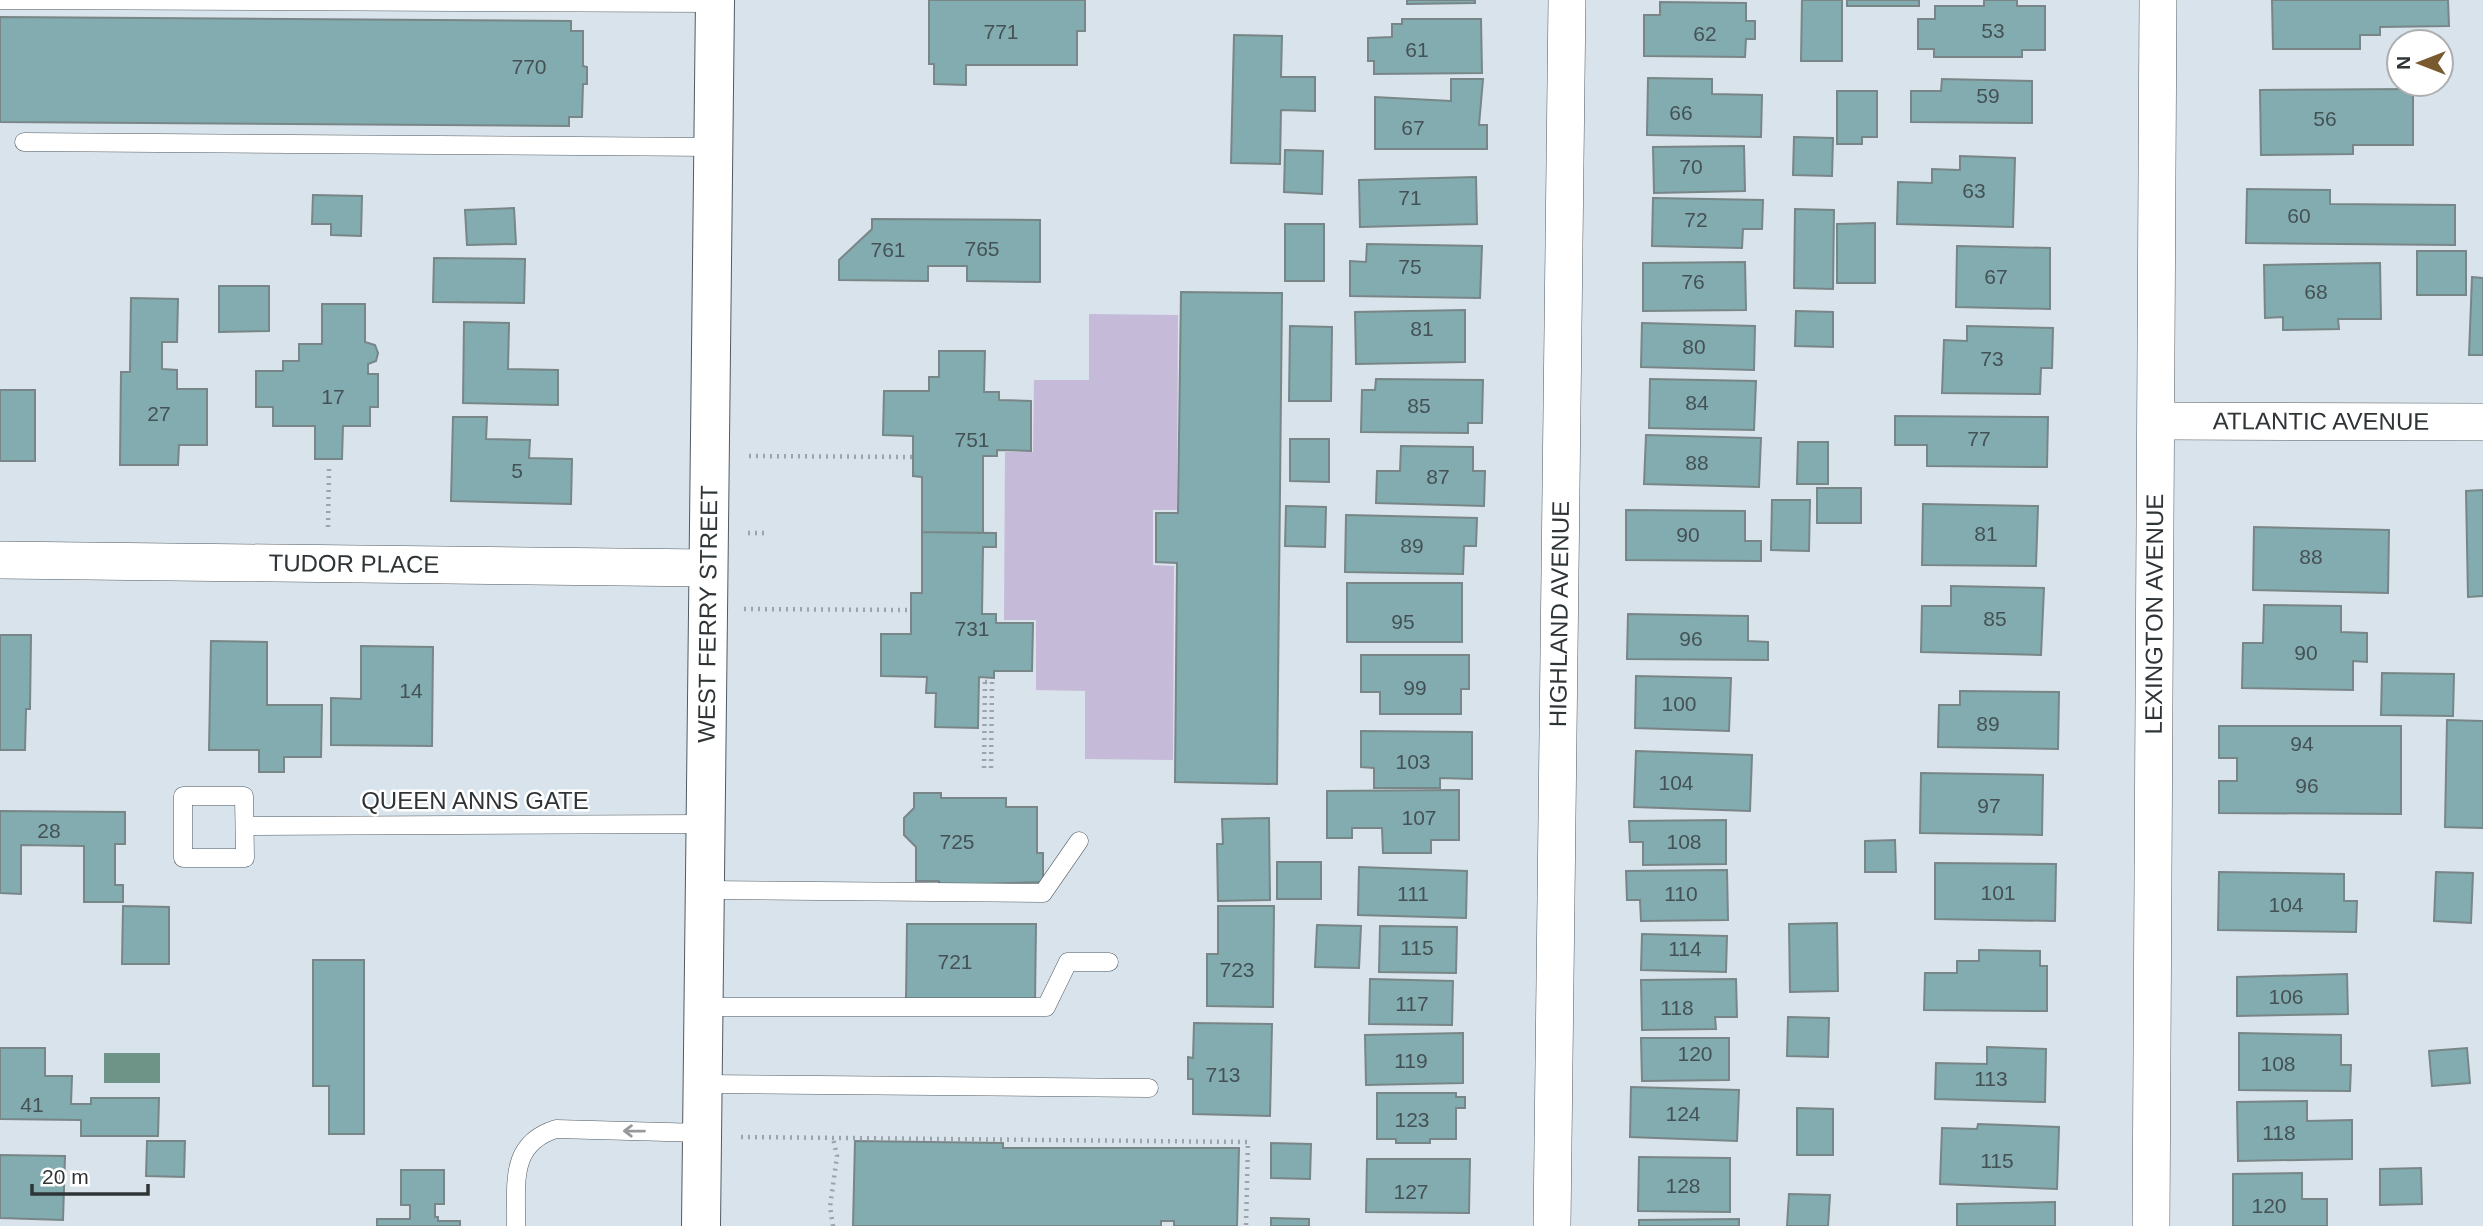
<svg xmlns="http://www.w3.org/2000/svg" width="2483" height="1226" viewBox="0 0 2483 1226" font-family="Arial,sans-serif">
<style>
.green{fill:#c5bbd8}
.water{fill:#6e9387}
.building{fill:#83acb1;stroke:#788687;stroke-width:2}
.lines{fill:none;stroke-linecap:round;stroke-linejoin:round}
.service-casing{stroke:#515b62;stroke-width:19}
.minor-casing{stroke:#515b62;stroke-width:38}
.tertiary-casing{stroke:#515b62;stroke-width:40}
.path{stroke:#9ba4ab;stroke-width:4.5;stroke-dasharray:2 5;stroke-linecap:butt}
.service{stroke:#fff;stroke-width:18}
.minor{stroke:#fff;stroke-width:37}
.tertiary{stroke:#fff;stroke-width:38}
.oneway{stroke:#979a9b}
.labels{text-anchor:middle;stroke-width:5;stroke-linejoin:round;paint-order:stroke}
.number-label{font-size:21px;fill:#445256}
.street-label{font-size:24px;fill:#2f3437;stroke:#fff}
</style>
<rect width="100%" height="100%" fill="#d8e3eb"/>
<!-- green -->
<path class="green" d="M1089 314 1178 315 1177 510H1153V565L1174 566 1173 760 1085 759V691L1036 690V620H1004L1005 452H1033L1034 380H1089Z"/>
<!-- water -->
<path class="water" d="M104 1053H160V1083H104Z"/>
<!-- building -->
<path class="building" d="M929 0H1085V31H1077V65H966V85L934 84V64H929Z
M1407 0H1475V3L1407 4Z
M1802 0H1842V61H1801Z
M1847 0H1919V6H1847Z
M1984 0H2017V6H2045V50H2022V57H1934V49H1918V19H1935V6H1984Z
M2272 0H2448L2449 26 2380 27V35H2360V49H2273Z
M1660 2 1746 3V21H1755V39H1746L1745 57 1644 56V15H1660Z
M0 17 571 21V31H583V66L587 67V84H583L582 117H569V126L0 122Z
M1402 19H1481L1482 73 1374 74V61H1368V38L1392 37V24H1402Z
M1234 35 1282 36 1281 77H1315V111L1281 110 1280 164 1231 163Z
M1648 78 1712 79V94L1762 95 1761 137 1647 135Z
M1451 79H1483L1479 125H1487V149H1375V97L1451 101Z
M1942 79 2032 81V123L1911 122V91H1941Z
M2413 89V145H2353V154L2261 155 2260 90Z
M1837 91H1877V137H1862V144H1837Z
M1794 137 1833 138 1832 176 1793 175Z
M1744 146 1745 191 1654 193 1653 147Z
M1285 150 1323 151 1322 194 1284 192Z
M1960 156 2015 158 2013 227 1897 224 1898 182 1932 183V169L1960 170Z
M1476 177 1477 224 1360 227 1359 180Z
M2247 189 2330 190V204L2455 205V245L2246 243Z
M313 195 362 196 361 236 331 235V224H312Z
M1653 198 1763 200 1762 229H1743L1742 248 1652 246Z
M514 208 516 244 467 245 465 210Z
M1795 209 1834 210 1833 289 1794 288Z
M872 219 1040 220V282L967 281V266H928V281L839 280V260L872 229Z
M1875 223V283H1837V224Z
M1285 224H1324V281H1285Z
M1367 244 1482 246 1480 298 1350 296V261L1366 262Z
M1957 246 2050 248V309L1956 307Z
M2417 251H2466V295H2417Z
M434 258 525 259 524 303 433 302Z
M1745 262 1746 310 1643 311V263Z
M2380 263 2381 319H2338L2339 329 2283 330V317L2265 318 2264 265Z
M2472 277 2483 278V355H2469Z
M219 286H269V331L219 332Z
M1181 292 1282 293 1277 784 1175 782 1177 563 1156 562V513H1178Z
M131 298 178 299 177 342H162V369L177 370V389H207V445H179L178 465H120L121 372H130Z
M322 304H365V342L375 345 378 353 376 361 368 364V374H378V407H370V426H343L342 459H315V426H273V407H256V371H283V361H299V344H322Z
M1465 310V362L1356 364 1355 312Z
M1796 311 1833 312V347L1795 346Z
M464 322 509 323 508 369 558 370V405L463 403Z
M1642 323 1755 326 1754 370 1641 367Z
M1290 326 1332 327 1331 401H1289Z
M1967 326 2053 328 2052 368H2041L2040 394 1942 393 1944 340 1967 341Z
M939 351H985L984 392H999V400L1031 401V451L997 450V456H983V533L922 532V477L913 476V436L883 435 884 391H929V377H939Z
M1376 379 1483 380 1482 423H1468V433L1361 432 1362 390H1375Z
M1650 379 1756 381 1754 430 1649 428Z
M0 390H35V461H0Z
M1895 416 2048 417 2047 467 1927 466V445H1895Z
M453 417H487L486 439 530 440 529 458 572 459 571 504 451 501Z
M1646 435 1761 438 1759 487 1644 484Z
M1290 439H1329V482L1290 481Z
M1798 442H1828V484H1797Z
M1401 446 1473 447V471H1485L1484 506 1376 503 1377 471H1400Z
M1817 488H1861V523H1817Z
M2483 490V596L2468 597 2466 491Z
M1772 500H1810L1809 551 1771 550Z
M1923 504 2038 506 2036 566 1922 565Z
M1286 506 1326 507 1325 547 1285 546Z
M1626 510 1745 511V541H1761V561L1626 560Z
M1346 515 1477 518 1476 546H1464L1463 574 1345 572Z
M2254 527 2389 530 2388 593 2253 590Z
M922 532 996 533V547H983L982 614H996V623H1033L1032 671H994V678L979 677 978 728 935 727 936 693H926L927 677 881 676V634H911V593H922Z
M1347 583H1462V642H1347Z
M1951 586 2044 588 2041 655 1921 652 1922 606H1951Z
M2264 605 2341 606V632L2367 633V662L2353 661V690L2242 688 2243 643H2263Z
M1628 614 1748 616V641L1768 642V660L1627 659Z
M0 635H31L30 709H26L25 750H0Z
M211 641 267 642V705H322L321 757H284V772H259V750H209Z
M361 646 433 647 432 746 331 745V698L361 699Z
M1361 655H1469V689H1461V714H1380V692H1361Z
M2382 673 2454 674 2453 716 2381 715Z
M1636 676 1731 678 1729 731 1635 728Z
M1960 691 2059 692 2058 749 1938 747 1939 705H1960Z
M2447 720 2483 721V828L2445 827Z
M2219 726H2401V814L2219 813V781H2237V758H2219Z
M1361 731 1472 732V779L1440 778V788H1374V768L1361 767Z
M1636 751 1752 755 1750 811 1634 807Z
M1921 773 2043 775 2042 835 1920 833Z
M1459 790V840H1431V853H1383L1382 828H1352V838H1327V791Z
M914 793H941V798H1006V807H1037V853H1043V882L939 885V881H916V847L904 835V818L914 808Z
M0 811 125 812V844H115V885H123V902H84V846L21 845V894L0 893Z
M1269 818 1270 900 1218 901 1217 844H1223L1222 819Z
M1726 820V864L1643 865V842H1630L1629 821Z
M1895 840 1896 872H1865V841Z
M1277 862H1321V899H1277Z
M1935 863 2056 864 2055 921 1935 919Z
M1359 867 1467 871 1466 918 1358 915Z
M1727 870 1728 920 1641 921 1640 900H1627L1626 871Z
M2219 872 2344 874V901H2357L2356 932 2218 930Z
M2436 872 2473 873 2471 923 2434 921Z
M123 906 169 907V964H122Z
M1218 906H1274L1273 1007 1207 1006V954H1218Z
M1837 923 1838 991 1790 992 1789 924Z
M907 924H1036L1035 1001 906 1000Z
M1317 925 1361 926 1359 968 1315 967Z
M1380 926 1457 927 1456 973 1379 972Z
M1642 934 1727 936 1726 972 1641 970Z
M1979 950 2040 951V966H2047V1011L1924 1010 1925 973H1957V961H1979Z
M313 960H364V1134H329V1086H313Z
M2347 974 2348 1014 2237 1016V977Z
M1370 979 1453 981 1452 1025 1369 1024Z
M1736 979 1737 1017H1715L1716 1029 1642 1030 1641 980Z
M1788 1017 1829 1018 1828 1057 1787 1056Z
M1194 1023 1272 1024 1270 1116 1193 1114V1079H1188V1057L1193 1058Z
M1463 1033V1083L1366 1085 1365 1035Z
M2239 1033 2341 1035V1065H2351L2350 1091 2239 1090Z
M1641 1038H1729V1080L1642 1081Z
M1987 1047 2046 1049 2045 1102 1935 1099 1936 1063 1987 1064Z
M0 1048H45V1076H72L71 1104H91V1098H159L158 1136H81V1120L0 1119Z
M2467 1048 2470 1083 2432 1086 2429 1051Z
M1631 1087 1739 1090 1737 1141 1630 1137Z
M1377 1093H1456V1097H1465V1108H1456V1139H1430V1143H1396V1139H1377Z
M2307 1101V1121L2352 1120V1159L2238 1161 2237 1102Z
M1797 1108 1833 1109V1155H1797Z
M1978 1124 2059 1127 2057 1189 1940 1184 1942 1128 1977 1129Z
M147 1141H185L184 1177 146 1176Z
M855 1141 1003 1143V1148H1239L1237 1226H1174V1221H1161V1226H853Z
M1271 1143 1311 1144 1310 1179 1271 1178Z
M0 1155 65 1156 63 1220 0 1218Z
M1639 1157 1730 1158V1212L1638 1211Z
M1367 1159H1470L1469 1213 1366 1212Z
M2421 1168 2422 1204 2380 1205V1169Z
M401 1170H444V1204H435V1217H438V1221H460V1226H377V1219H410V1205H401Z
M2302 1173V1199H2327V1226H2233V1174Z
M1789 1194 1830 1195 1828 1226H1787Z
M2055 1202V1226H1957V1204Z
M1271 1218 1309 1219V1226H1271Z
M1739 1219V1226H1639V1220Z"/>
<g class="lines">
<!-- service casing -->
<g class="service-casing">
<path id="service" d="M0 0 715 3
M24 142 713 147
M183 796H244L245 858H183Z
M245 826 705 824
M705 890 1043 893 1079 841
M703 1007H1046L1068 962H1109
M702 1084 1149 1088
M516 1226C517 1185 508 1144 556 1129L703 1133"/>
</g>
<!-- minor casing -->
<g class="minor-casing">
<g id="minor">
<path id="s1" d="M2158 421 2483 422"/>
<path id="s2" d="M0 560 708 568"/>
<path id="s3" d="M1552 1226 1567 0"/>
<path id="s4" d="M2151 1226 2158 0"/>
</g>
</g>
<!-- tertiary casing -->
<g class="tertiary-casing">
<g id="tertiary">
<path id="s5" d="M701 1226 715 0"/>
</g>
</g>
<!-- path -->
<path class="path" d="M749 456 913 457
M328 527 329 469
M748 533H765
M744 609 911 610
M985 682H992L991 768
M984 768 985 677
M741 1137 1248 1142 1246 1226
M833 1226 830 1207 837 1156 833 1138"/>
<!-- service -->
<use href="#service" class="service"/>
<!-- minor -->
<use href="#minor" class="minor"/>
<!-- tertiary -->
<use href="#tertiary" class="tertiary"/>
</g>
<!-- one-way arrows -->
<defs><path id="oneway-shaft" d="M-6 0H5M1.5-3L5.5 0L1.5 3" fill="none" stroke-width="1.6" stroke-linecap="round" stroke-linejoin="round" transform="scale(1.75)"/></defs>
<use class="oneway" href="#oneway-shaft" transform="translate(634 1131) rotate(-179)"/>
<g class="labels">
<!-- number labels -->
<g class="number-label">
<text x="1993" y="38">53</text>
<text x="1001" y="39">771</text>
<text x="1705" y="41">62</text>
<text x="1417" y="57">61</text>
<text x="529" y="74">770</text>
<text x="1988" y="103">59</text>
<text x="1681" y="120">66</text>
<text x="2325" y="126">56</text>
<text x="1413" y="135">67</text>
<text x="1691" y="174">70</text>
<text x="1974" y="198">63</text>
<text x="1410" y="205">71</text>
<text x="2299" y="223">60</text>
<text x="1696" y="227">72</text>
<text x="982" y="256">765</text>
<text x="888" y="257">761</text>
<text x="1410" y="274">75</text>
<text x="1996" y="284">67</text>
<text x="1693" y="289">76</text>
<text x="2316" y="299">68</text>
<text x="1422" y="336">81</text>
<text x="1694" y="354">80</text>
<text x="1992" y="366">73</text>
<text x="333" y="404">17</text>
<text x="1697" y="410">84</text>
<text x="1419" y="413">85</text>
<text x="159" y="421">27</text>
<text x="1979" y="446">77</text>
<text x="972" y="447">751</text>
<text x="1697" y="470">88</text>
<text x="517" y="478">5</text>
<text x="1438" y="484">87</text>
<text x="1986" y="541">81</text>
<text x="1688" y="542">90</text>
<text x="1412" y="553">89</text>
<text x="2311" y="564">88</text>
<text x="1995" y="626">85</text>
<text x="1403" y="629">95</text>
<text x="972" y="636">731</text>
<text x="1691" y="646">96</text>
<text x="2306" y="660">90</text>
<text x="1415" y="695">99</text>
<text x="411" y="698">14</text>
<text x="1679" y="711">100</text>
<text x="1988" y="731">89</text>
<text x="2302" y="751">94</text>
<text x="1413" y="769">103</text>
<text x="1676" y="790">104</text>
<text x="2307" y="793">96</text>
<text x="1989" y="813">97</text>
<text x="1419" y="825">107</text>
<text x="49" y="838">28</text>
<text x="957" y="849">725</text>
<text x="1684" y="849">108</text>
<text x="1998" y="900">101</text>
<text x="1413" y="901">111</text>
<text x="1681" y="901">110</text>
<text x="2286" y="912">104</text>
<text x="1417" y="955">115</text>
<text x="1685" y="956">114</text>
<text x="955" y="969">721</text>
<text x="1237" y="977">723</text>
<text x="2286" y="1004">106</text>
<text x="1412" y="1011">117</text>
<text x="1677" y="1015">118</text>
<text x="1695" y="1061">120</text>
<text x="1411" y="1068">119</text>
<text x="2278" y="1071">108</text>
<text x="1223" y="1082">713</text>
<text x="1991" y="1086">113</text>
<text x="32" y="1112">41</text>
<text x="1683" y="1121">124</text>
<text x="1412" y="1127">123</text>
<text x="2279" y="1140">118</text>
<text x="1997" y="1168">115</text>
<text x="1683" y="1193">128</text>
<text x="1411" y="1199">127</text>
<text x="2269" y="1213">120</text>
</g>
<!-- street labels -->
<g class="street-label">
<text dy="8" stroke="none"><textPath href="#s1" startOffset="163">ATLANTIC AVENUE</textPath></text>
<text dy="8" stroke="none"><textPath href="#s2" startOffset="354">TUDOR PLACE</textPath></text>
<text dy="8" stroke="none"><textPath href="#s5" startOffset="612">WEST FERRY STREET</textPath></text>
<text dy="8" stroke="none"><textPath href="#s3" startOffset="612">HIGHLAND AVENUE</textPath></text>
<text dy="8" stroke="none"><textPath href="#s4" startOffset="612">LEXINGTON AVENUE</textPath></text>
<text x="475" y="809">QUEEN ANNS GATE</text>
</g>
</g>
<!-- north arrow -->
<g transform="translate(2420 63) rotate(270)"><circle r="33" fill="#ffffff" stroke="#acaeaf" stroke-width="2"/>
<path d="M0-5L12 26L0 18L-12 26Z" fill="#785a2e"/>
<text y="-10" font-size="19" font-weight="bold" text-anchor="middle" fill="#2f3437">N</text>
</g>
<!-- scale -->
<path d="M32 1184v10h116v-10" fill="none" stroke="#2f3437" stroke-width="3.5"/>
<text x="42" y="1184" font-size="21" fill="#2f3437" stroke="#ffffff" stroke-width="5" paint-order="stroke">20 m</text>
</svg>
